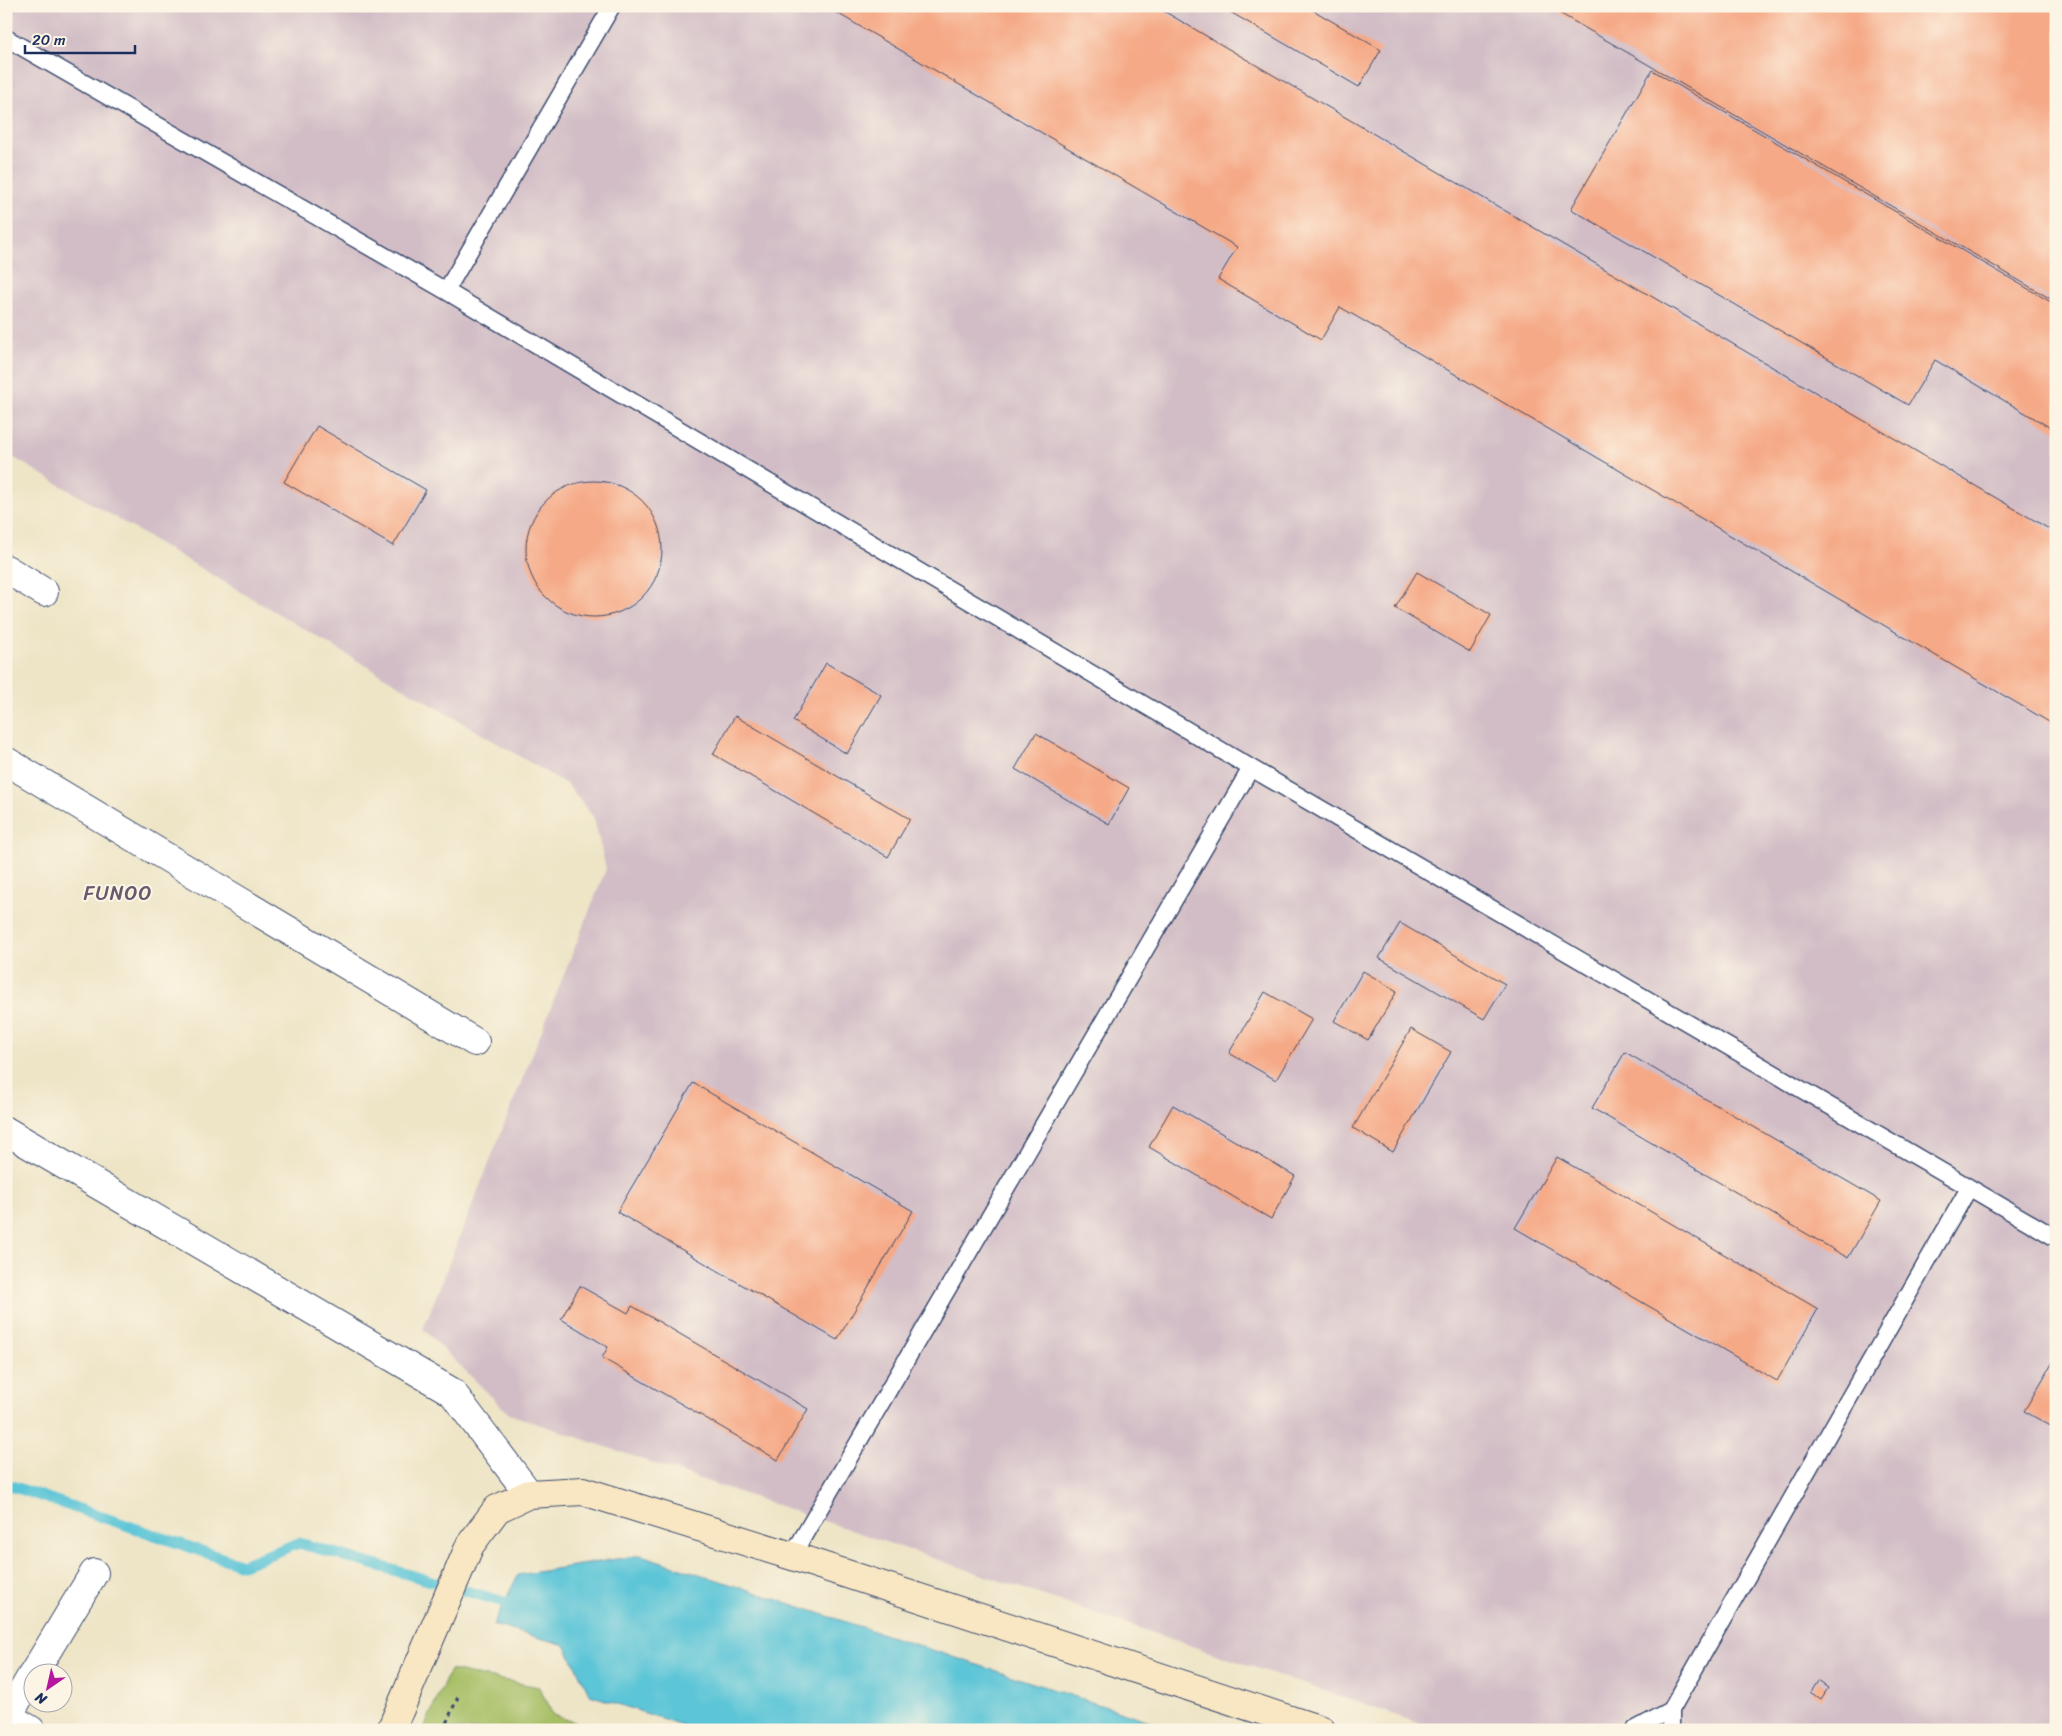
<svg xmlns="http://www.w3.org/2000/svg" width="2062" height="1736" viewBox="0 0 2062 1736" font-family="Sriracha,sans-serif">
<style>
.industrial{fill:#d2bdc6}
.green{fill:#a5be63;stroke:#607660}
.water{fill:#5cc5d7;stroke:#3c7a9a}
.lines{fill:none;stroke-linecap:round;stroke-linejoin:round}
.stream{stroke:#5cc5d7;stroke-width:11}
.building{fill:#f5a986}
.lane-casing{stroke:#3b4a6e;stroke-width:19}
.street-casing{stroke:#3b4a6e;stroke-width:30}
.secondary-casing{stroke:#3b4a6e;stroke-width:30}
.path{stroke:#3b4a6e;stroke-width:3;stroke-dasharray:4 4;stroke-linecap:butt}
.lane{stroke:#fff;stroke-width:16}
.street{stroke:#fff;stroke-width:28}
.secondary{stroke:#f9e7c3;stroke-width:28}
.labels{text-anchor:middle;stroke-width:4;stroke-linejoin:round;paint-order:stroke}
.quarter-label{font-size:20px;letter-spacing:1px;fill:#675a6c;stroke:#fcf5e5}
</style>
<rect width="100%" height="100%" fill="#fcf5e5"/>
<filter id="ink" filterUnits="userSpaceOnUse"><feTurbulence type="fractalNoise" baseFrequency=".02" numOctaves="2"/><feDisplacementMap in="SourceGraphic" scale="10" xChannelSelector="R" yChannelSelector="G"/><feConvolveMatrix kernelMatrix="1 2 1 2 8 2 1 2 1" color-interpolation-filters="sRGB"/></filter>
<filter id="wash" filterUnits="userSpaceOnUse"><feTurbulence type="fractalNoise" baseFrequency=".0096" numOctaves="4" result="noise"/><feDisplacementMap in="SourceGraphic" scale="20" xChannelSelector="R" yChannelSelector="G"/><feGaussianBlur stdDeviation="1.12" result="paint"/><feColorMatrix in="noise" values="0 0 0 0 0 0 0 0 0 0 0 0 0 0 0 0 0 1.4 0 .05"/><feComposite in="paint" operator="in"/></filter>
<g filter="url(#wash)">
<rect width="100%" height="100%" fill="#eee5c7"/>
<!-- industrial -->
<path class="industrial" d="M6 6H2056V1730H1439L509 1414 423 1329 606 869 594 818 568 785 6 453Z"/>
<!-- green -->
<path class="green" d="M450 1670 539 1687 553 1715 599 1730H423Z"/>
<!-- water -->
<path class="water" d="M641 1555 1177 1730H697L590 1695 565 1645 493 1625 518 1575Z"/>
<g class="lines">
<!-- stream -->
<path class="stream" d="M6 1484 242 1565 299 1543 518 1606"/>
</g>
<g id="blocks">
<!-- building -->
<path class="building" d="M825 6H1155L2056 533V726L1340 307 1321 340 1218 279 1237 247Z
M1220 6H1306L1381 50 1359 87Z
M1558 6H2056V302L1556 11Z
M1652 70 2056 305V431L1935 360 1908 405 1571 209Z
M317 426 426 490 393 546 284 482Z
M526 549a68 68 0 1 1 136 0a68 68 0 1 1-136 0Z
M1417 572 1491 615 1470 652 1395 608Z
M826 663 881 695 847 754 793 721Z
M735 716 910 819 888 857 713 754Z
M1036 733 1129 788 1109 824 1015 769Z
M1400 923 1505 984 1484 1019 1379 958Z
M1363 971 1397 991 1368 1040 1334 1021Z
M1265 992 1312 1019 1276 1080 1229 1053Z
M1411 1029 1451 1052 1393 1152 1353 1128Z
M1625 1052 1881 1201 1848 1258 1592 1108Z
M693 1083 913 1211 837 1340 617 1212Z
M1173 1105 1295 1176 1271 1219 1149 1147Z
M1557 1157 1818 1309 1777 1381 1515 1228Z
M580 1286 628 1313 632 1306 808 1409 778 1460 602 1358 608 1347 561 1319Z
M2056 1357V1429L2024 1411Z
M1818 1681 1828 1688 1821 1699 1811 1692Z"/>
</g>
</g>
<g filter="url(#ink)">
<use href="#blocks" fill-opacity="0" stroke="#3b4a6e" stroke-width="1"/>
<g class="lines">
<!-- lane casing -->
<g class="lane-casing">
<path id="lane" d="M6 38 446 291 1251 768 2056 1238
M446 291 612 6
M792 1556 1251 768
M1634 1730 1671 1710
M1671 1730V1710L1969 1188"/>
</g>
<!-- street casing -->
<g class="street-casing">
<path id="street" d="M6 569 44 592
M6 761 475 1042
M6 1131 452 1392 529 1494
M33 1674 94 1573
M6 1715 31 1730
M8 1716 32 1675"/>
</g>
<!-- secondary casing -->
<g class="secondary-casing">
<path id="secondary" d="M391 1730 470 1545 497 1509 529 1494 583 1491 792 1556 1321 1730"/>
</g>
<!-- path -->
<path class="path" d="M443 1730 458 1697"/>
<!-- lane -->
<use href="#lane" class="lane"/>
<!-- street -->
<use href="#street" class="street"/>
<!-- secondary -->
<use href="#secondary" class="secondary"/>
</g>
</g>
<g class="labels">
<!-- quarter labels -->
<g class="quarter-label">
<text x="118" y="900">FUNOO</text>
</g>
</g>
<!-- margin -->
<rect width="2062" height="1736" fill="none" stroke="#fcf5e5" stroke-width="25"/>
<!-- north arrow -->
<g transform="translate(48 1688) rotate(214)"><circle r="24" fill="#fcf5e5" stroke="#a2a6af"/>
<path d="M0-4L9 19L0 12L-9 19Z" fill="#b5179e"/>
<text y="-8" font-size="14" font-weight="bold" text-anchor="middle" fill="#1b2f5e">N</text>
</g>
<!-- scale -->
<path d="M25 45v8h110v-8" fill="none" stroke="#1b2f5e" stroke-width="2.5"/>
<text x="32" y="45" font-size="15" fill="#1b2f5e" stroke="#fcf5e5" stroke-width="4" paint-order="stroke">20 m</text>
</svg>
